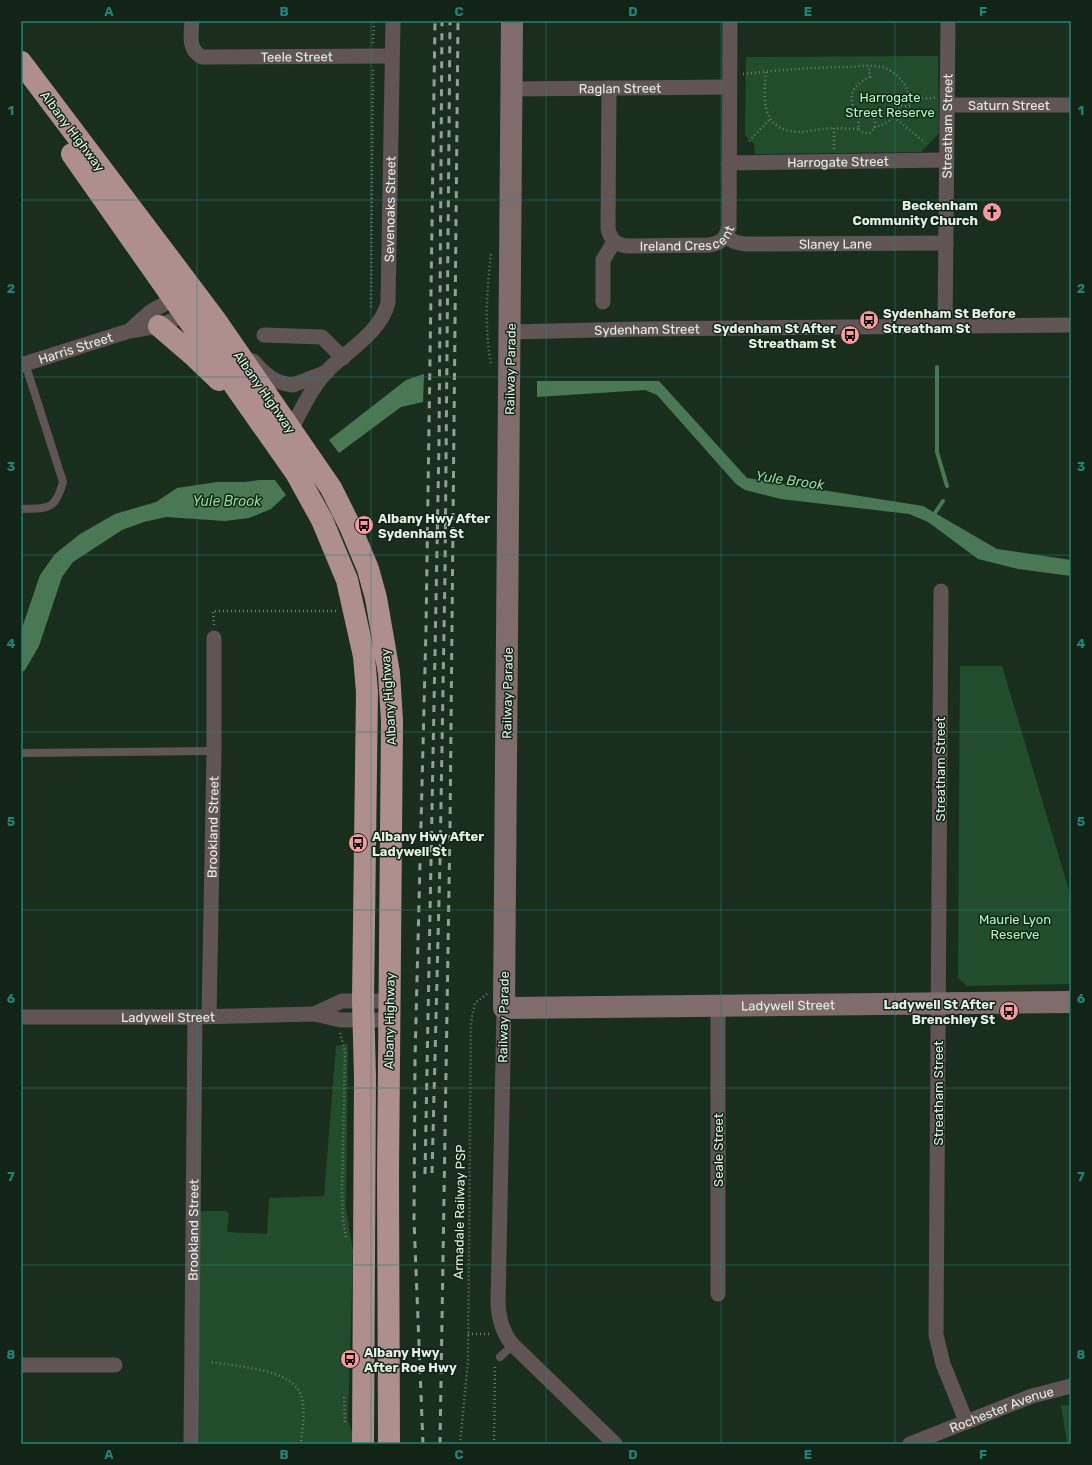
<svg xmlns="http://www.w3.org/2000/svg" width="1092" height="1465" viewBox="0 0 1092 1465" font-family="Rubik,sans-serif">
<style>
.green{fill:#224d2c}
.water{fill:#4b7854}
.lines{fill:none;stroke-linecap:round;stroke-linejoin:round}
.stream{stroke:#4b7854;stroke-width:4}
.path{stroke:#6c7d6f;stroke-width:2.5;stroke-dasharray:1 3;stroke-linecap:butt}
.lane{stroke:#615454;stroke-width:8}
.street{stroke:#615454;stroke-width:15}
.secondary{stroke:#816c6c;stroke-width:22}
.highway{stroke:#af8f8e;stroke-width:22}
.rail{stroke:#90a093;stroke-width:3;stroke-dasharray:7 7;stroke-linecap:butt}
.grid{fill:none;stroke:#24827a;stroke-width:1;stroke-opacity:0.55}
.labels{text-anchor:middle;stroke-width:3;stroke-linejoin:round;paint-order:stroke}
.street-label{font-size:13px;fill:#e4f0e5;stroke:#112415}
.park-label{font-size:13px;fill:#b2f8bf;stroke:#112415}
.poi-label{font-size:13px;font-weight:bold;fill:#e4f0e5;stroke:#112415;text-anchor:start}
.water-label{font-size:14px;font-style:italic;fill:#94d9a1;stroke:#112415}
.neatline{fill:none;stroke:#24827a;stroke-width:1.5}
.grid-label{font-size:13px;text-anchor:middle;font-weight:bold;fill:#24827a}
</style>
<rect width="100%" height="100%" fill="#1a2e1e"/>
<!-- green -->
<path class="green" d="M938 56 939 133 921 152 755 154 754 144 745 135 746 57Z
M960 666H1002L1071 897 1070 984 967 986 958 978Z
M348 1044 346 1209 353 1251 348 1420 354 1439V1444H199V1211H225L229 1213 227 1232 267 1234 269 1198 324 1196 336 1046Z
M1061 1405H1071V1444H1067Z"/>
<!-- water -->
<path class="water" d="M424 374 423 402 401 407 339 453 329 440 406 380Z
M537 381H659L747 478 923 506 997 549 1071 560V576L1018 569 978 559 928 522 909 514 781 499 745 490 736 484 657 395 645 390 537 397Z
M259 480H275L286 495 271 509 249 518 225 521 166 517 144 522 122 530 73 562 62 577 39 646 25 670 21 673V631L40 575 55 554 80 534 115 514 156 502 177 488 217 482H244Z"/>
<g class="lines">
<!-- stream -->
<path class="stream" d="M937 367V452L947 486
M933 516 943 501"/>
<!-- path -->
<path class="path" d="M373 43 374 21
M766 72C764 94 760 125 790 131 804 134 821 128 834 128
M743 74C779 70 815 67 851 67 862 66 877 64 887 69 902 76 910 90 911 106H900C895 118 888 124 875 127V120L872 116H863L859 118C847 100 849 86 870 77L869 66
M910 99 935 98
M894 117 925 143
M859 118 858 129 864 133H870L875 127
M749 141 771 118
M834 149V128L858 129
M371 307 373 68
M491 363C484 328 487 289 491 254
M214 625 213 611H336
M340 1033 345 1051 342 1191 343 1220 346 1237
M468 1334H492
M212 1362C236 1367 291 1368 301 1395 306 1409 302 1429 301 1444
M344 1397 345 1424
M460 1444 468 1361 471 1022 475 1003 487 994
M494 1444 495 1365"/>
<!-- lane -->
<path class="lane" d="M21 509C48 508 55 511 63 482L25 363
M21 753 214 751
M500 1357 513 1345"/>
<!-- street -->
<g class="street">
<path id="s1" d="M192 21C191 35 188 50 202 57L391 56"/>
<path id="s2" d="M609 88 608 228C610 240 616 245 628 246L709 245C721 243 725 239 729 228L730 21"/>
<path id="s3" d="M511 89 729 87"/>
<path id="s4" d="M948 105H1071"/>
<path id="s5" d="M729 163 947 160"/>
<path id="s6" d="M726 237 735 242 745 244 946 243"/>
<path d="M603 302V260L614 242"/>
<path id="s7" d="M945 327 948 21"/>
<path d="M129 331 150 312 182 294"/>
<path id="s8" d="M510 332 640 329 1071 325"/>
<path d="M264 335 322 337 343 358"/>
<path d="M253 361C265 375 275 383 293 385L327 372"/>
<path id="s9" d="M21 365 129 331 159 326 193 311"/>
<path id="s10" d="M291 430C301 410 312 387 327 371 348 350 380 333 388 303L393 21"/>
<path d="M941 591 936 1335 943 1364 966 1421"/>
<path d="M504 1008 498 1304C499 1319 502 1333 513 1345L615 1444"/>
<path d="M314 1014 342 1001H389"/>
<path id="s11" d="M209 1016 214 751V638"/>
<path id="s12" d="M21 1017H195L314 1014 341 1020H389"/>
<path d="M718 1294V1005"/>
<path d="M21 1365H115"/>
<path id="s13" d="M191 1444 195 1017"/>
<path id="s14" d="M910 1444 1032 1396 1071 1386"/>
</g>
<!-- secondary -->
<path class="secondary" id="s15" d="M512 21 504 1008 1071 1002"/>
<!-- highway -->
<path class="highway" d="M21 62 214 318 331 488 350 526 368 569 376 598 389 673 392 721 388 1175 389 1444
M72 154 296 473 322 520 347 580 364 656 367 692 363 1000 365 1077 363 1444
M159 326 195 357 219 380"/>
<!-- rail -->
<path class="rail" d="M432 1173 440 862 445 573 450 21
M425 1174 439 444 442 21
M423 1444 414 1220 415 1059 426 629 435 21
M440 1444 450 827 458 21"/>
</g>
<!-- grid -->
<path class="grid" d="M197 21V1444M371 21V1444M546 21V1444M721 21V1444M895 21V1444M21 200H1071M21 377H1071M21 555H1071M21 732H1071M21 910H1071M21 1088H1071M21 1265H1071"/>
<!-- icons -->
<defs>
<g id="church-disc" transform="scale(1)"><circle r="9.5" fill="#f59b9d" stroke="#112415"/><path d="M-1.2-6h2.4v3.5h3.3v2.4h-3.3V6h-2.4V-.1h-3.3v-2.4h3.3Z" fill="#111"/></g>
<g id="bus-disc" transform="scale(1)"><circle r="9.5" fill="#f59b9d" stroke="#112415"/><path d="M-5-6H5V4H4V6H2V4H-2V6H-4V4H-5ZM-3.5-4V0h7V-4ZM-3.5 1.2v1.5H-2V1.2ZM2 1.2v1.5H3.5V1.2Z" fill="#111"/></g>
</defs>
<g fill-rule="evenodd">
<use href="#church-disc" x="992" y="212"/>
<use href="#bus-disc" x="869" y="320"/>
<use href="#bus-disc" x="850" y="335"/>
<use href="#bus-disc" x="364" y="525"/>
<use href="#bus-disc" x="358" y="843"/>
<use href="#bus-disc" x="1009" y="1011"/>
<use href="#bus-disc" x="350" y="1359"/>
</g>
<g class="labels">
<!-- street labels -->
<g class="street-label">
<text dy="5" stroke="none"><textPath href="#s1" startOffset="135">Teele Street</textPath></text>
<text dy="5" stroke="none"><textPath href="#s3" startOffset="109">Raglan Street</textPath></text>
<text dy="5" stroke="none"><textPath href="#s4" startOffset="61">Saturn Street</textPath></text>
<text dy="5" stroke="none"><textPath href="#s7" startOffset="201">Streatham Street</textPath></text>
<text transform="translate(73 131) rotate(53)" y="5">Albany Highway</text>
<text dy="5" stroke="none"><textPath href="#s5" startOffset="109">Harrogate Street</textPath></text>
<text dy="5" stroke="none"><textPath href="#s10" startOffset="256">Sevenoaks Street</textPath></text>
<text dy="5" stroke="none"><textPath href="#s2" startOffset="231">Ireland Crescent</textPath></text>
<text dy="5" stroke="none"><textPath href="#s6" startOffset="111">Slaney Lane</textPath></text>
<text dy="5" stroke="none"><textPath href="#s8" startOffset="137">Sydenham Street</textPath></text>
<text dy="5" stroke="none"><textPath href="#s9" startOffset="57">Harris Street</textPath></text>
<text transform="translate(510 369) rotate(-89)" y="5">Railway Parade</text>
<text transform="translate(265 392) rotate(55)" y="5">Albany Highway</text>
<text transform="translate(507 693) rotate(-89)" y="5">Railway Parade</text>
<text transform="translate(388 697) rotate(-94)" y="5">Albany Highway</text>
<text transform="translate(940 769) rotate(-90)" y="5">Streatham Street</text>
<text dy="5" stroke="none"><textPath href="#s11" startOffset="189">Brookland Street</textPath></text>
<text dy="5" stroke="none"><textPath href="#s15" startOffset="1271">Ladywell Street</textPath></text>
<text dy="5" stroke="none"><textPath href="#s12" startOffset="147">Ladywell Street</textPath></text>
<text transform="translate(503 1017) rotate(-89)" y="5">Railway Parade</text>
<text transform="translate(389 1021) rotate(-89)" y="5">Albany Highway</text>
<text transform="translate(938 1093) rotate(-90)" y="5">Streatham Street</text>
<text transform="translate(718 1150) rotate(-90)" y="5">Seale Street</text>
<text transform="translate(459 1212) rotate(-89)" y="5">Armadale Railway PSP</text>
<text dy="5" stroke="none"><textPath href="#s13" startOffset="214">Brookland Street</textPath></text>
<text dy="5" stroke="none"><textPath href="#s14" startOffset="98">Rochester Avenue</textPath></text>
</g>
<!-- park labels -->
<g class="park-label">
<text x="890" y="102">Harrogate<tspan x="890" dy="15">Street Reserve</tspan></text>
<text x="1015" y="924">Maurie Lyon<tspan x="1015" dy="15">Reserve</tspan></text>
</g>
<!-- poi labels -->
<g class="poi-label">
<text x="978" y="210" text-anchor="end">Beckenham<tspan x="978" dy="15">Community Church</tspan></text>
<text x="883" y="318">Sydenham St Before<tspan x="883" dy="15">Streatham St</tspan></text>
<text x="836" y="333" text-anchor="end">Sydenham St After<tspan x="836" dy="15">Streatham St</tspan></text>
<text x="378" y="523">Albany Hwy After<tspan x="378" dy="15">Sydenham St</tspan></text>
<text x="372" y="841">Albany Hwy After<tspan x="372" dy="15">Ladywell St</tspan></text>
<text x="995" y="1009" text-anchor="end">Ladywell St After<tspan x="995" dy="15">Brenchley St</tspan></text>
<text x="364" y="1357">Albany Hwy<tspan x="364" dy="15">After Roe Hwy</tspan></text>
</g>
<!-- water labels -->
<g class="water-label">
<text transform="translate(790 480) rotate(8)" y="5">Yule Brook</text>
<text x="227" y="506">Yule Brook</text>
</g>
</g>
<!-- border -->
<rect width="1092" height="1465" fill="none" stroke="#112415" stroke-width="44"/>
<rect x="22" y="22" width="1048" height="1421" class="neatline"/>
<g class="grid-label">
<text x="109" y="16">A</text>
<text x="284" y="16">B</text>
<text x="459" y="16">C</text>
<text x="633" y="16">D</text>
<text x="808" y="16">E</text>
<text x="983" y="16">F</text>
<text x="11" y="115">1</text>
<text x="1081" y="115">1</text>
<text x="11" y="293">2</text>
<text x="1081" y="293">2</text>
<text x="11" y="471">3</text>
<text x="1081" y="471">3</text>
<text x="11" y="648">4</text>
<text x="1081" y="648">4</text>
<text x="11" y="826">5</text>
<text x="1081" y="826">5</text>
<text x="11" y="1003">6</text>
<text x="1081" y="1003">6</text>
<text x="11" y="1181">7</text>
<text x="1081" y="1181">7</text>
<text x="11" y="1359">8</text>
<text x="1081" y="1359">8</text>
<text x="109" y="1459">A</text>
<text x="284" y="1459">B</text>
<text x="459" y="1459">C</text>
<text x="633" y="1459">D</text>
<text x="808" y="1459">E</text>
<text x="983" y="1459">F</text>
</g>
</svg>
